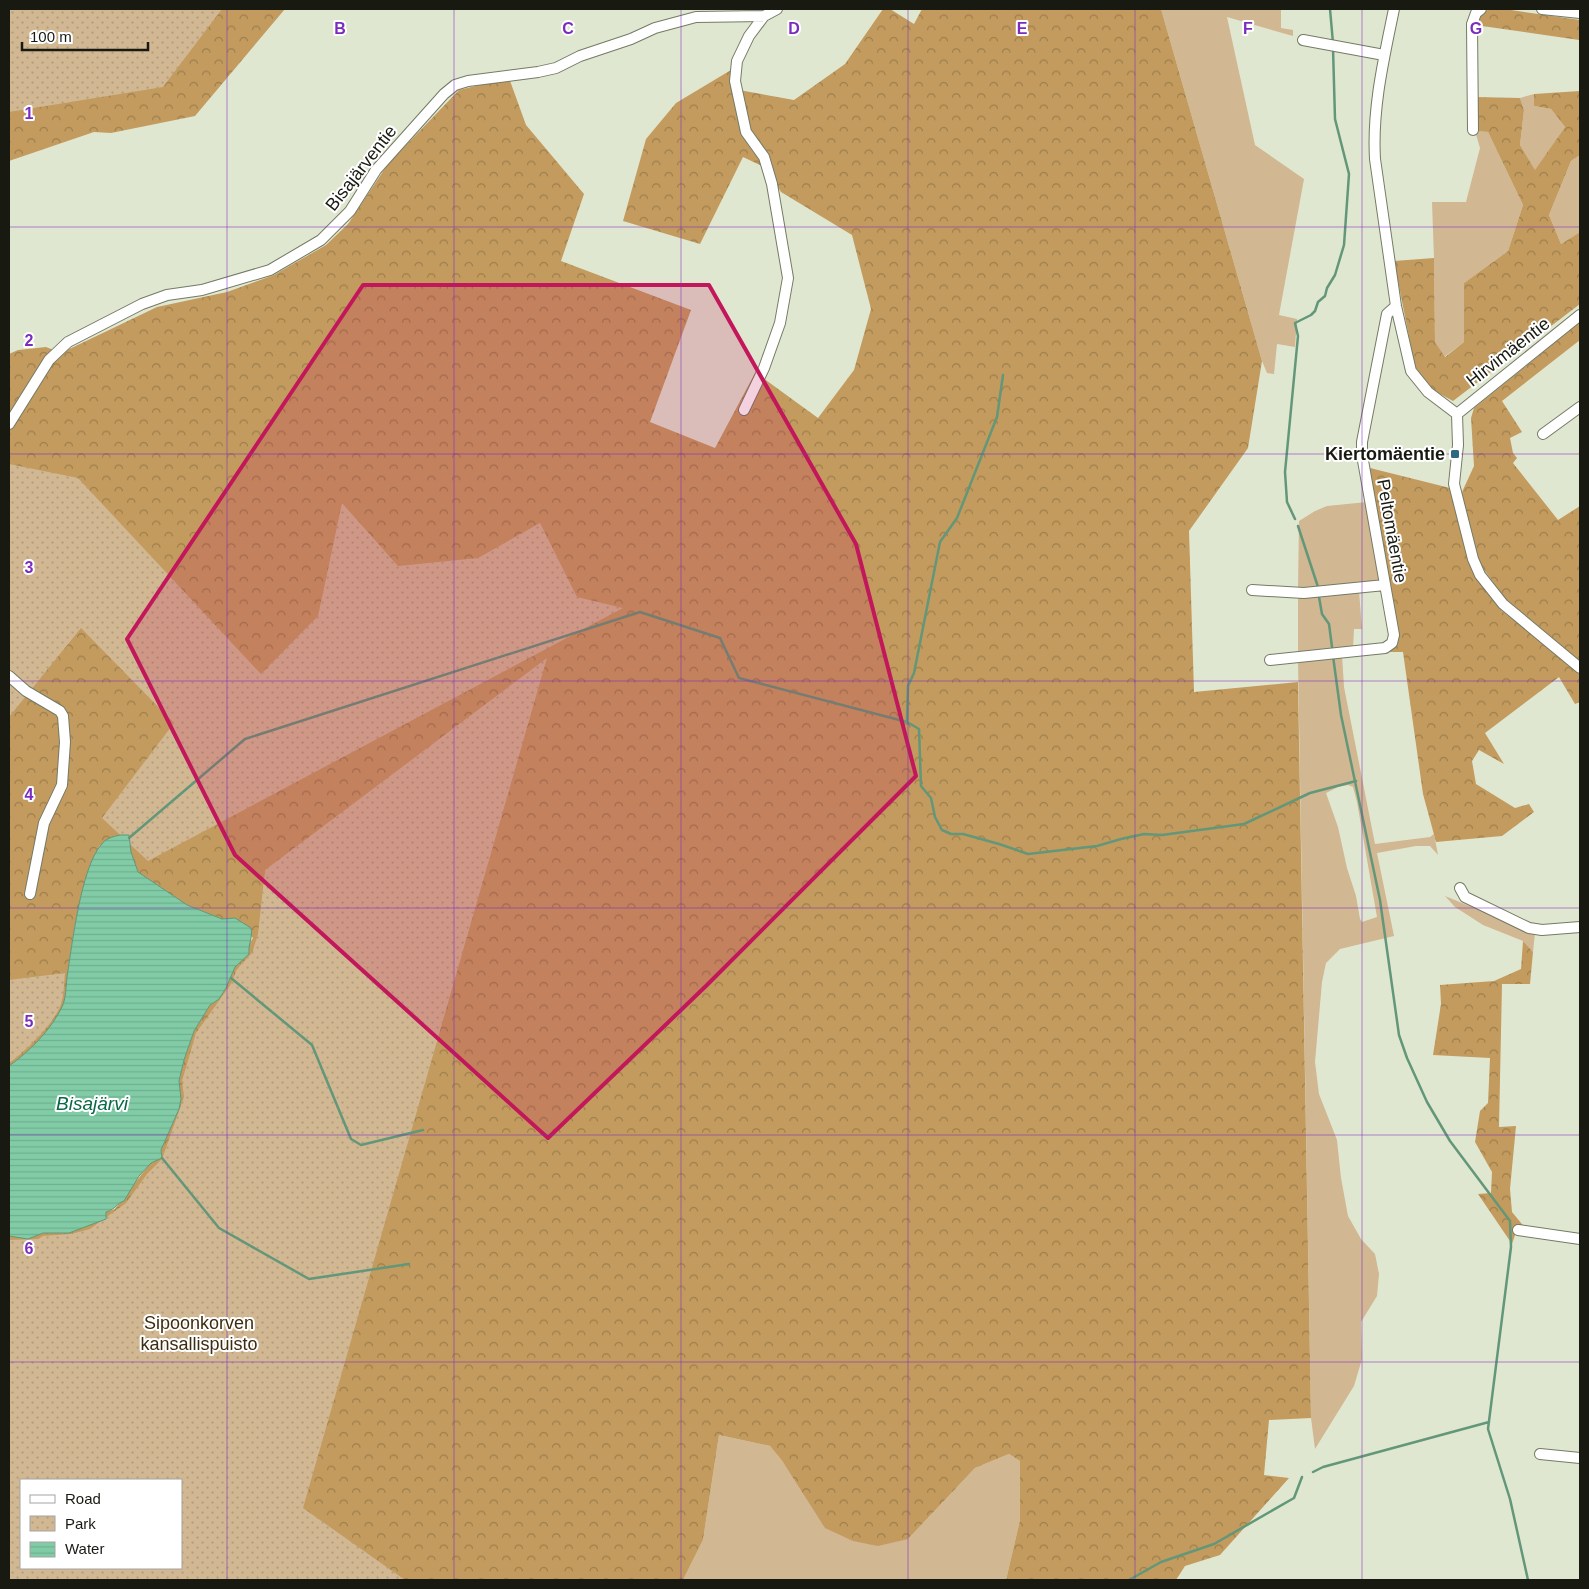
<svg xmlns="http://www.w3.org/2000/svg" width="1589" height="1589" viewBox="0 0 1589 1589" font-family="Arial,sans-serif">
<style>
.grass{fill:#d1b792;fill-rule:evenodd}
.forest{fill:url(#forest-crowns);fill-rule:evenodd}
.park{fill:url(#park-dots);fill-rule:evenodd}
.water{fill:url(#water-rules);stroke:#62977a}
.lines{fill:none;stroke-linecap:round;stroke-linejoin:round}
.stream{stroke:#62977a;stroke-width:2.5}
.minor-casing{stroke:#747a65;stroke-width:12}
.minor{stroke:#fff;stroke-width:10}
.marked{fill:#c2185b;fill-opacity:0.2;stroke:#c2185b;stroke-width:4;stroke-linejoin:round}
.grid{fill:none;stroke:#7b2cbf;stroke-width:1;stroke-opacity:0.55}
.poi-dot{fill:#2d6a81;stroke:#fff;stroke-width:2}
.labels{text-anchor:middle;stroke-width:4;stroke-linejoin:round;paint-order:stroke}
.street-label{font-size:18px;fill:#181a12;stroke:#fff}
.poi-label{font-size:18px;font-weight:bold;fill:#181a12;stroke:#fff;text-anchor:end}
.park-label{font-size:18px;fill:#3d2c10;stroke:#fff}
.water-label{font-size:19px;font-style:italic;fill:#096846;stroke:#fff}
.grid-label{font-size:16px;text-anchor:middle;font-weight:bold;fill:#7b2cbf;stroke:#fff;stroke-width:4;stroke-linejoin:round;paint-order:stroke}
</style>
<defs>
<pattern id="forest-crowns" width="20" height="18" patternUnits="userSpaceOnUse" patternTransform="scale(1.25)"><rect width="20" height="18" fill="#c39b5e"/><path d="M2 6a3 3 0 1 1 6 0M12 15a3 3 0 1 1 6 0" fill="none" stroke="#9d7e4c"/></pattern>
<pattern id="park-dots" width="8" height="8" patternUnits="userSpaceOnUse" patternTransform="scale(1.25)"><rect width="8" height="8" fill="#d1b792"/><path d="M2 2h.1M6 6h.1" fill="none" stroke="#b39d7d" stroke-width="1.8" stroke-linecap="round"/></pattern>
<pattern id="water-rules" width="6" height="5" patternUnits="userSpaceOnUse" patternTransform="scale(1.25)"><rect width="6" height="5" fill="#81cca7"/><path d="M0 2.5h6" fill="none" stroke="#6faf8f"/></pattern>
</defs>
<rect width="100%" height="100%" fill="#e0e7d0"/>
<!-- grass -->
<path class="grass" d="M1161 9H1281V28L1293 30V36L1227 17 1255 145 1304 179 1279 315 1297 319 1295 347 1277 344 1274 374 1267 373 1262 361Z
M1534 94V106L1551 109 1565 127 1535 171 1520 145 1524 110 1520 98Z
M1475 131 1488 132 1523 205 1508 251 1464 283V342L1444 357 1435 342 1434 258 1432 202H1466L1480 148Z
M1580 155V232L1561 244 1549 215 1571 161Z
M1367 502 1381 582 1298 589 1299 521 1315 511 1327 506Z
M1359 591 1362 629H1354L1353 649 1298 653V596Z
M1342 655 1344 687 1375 844 1430 837 1434 834 1438 855 1430 846H1416L1377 853 1394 936 1340 949 1326 963 1322 982 1315 1062 1319 1094 1337 1140 1341 1178 1348 1216 1361 1239 1375 1254 1379 1274 1377 1296 1361 1322 1362 1359 1354 1386 1315 1449 1311 1418 1298 659ZM1348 785 1353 787 1357 802 1377 917 1362 922 1360 919 1356 896 1347 868 1338 827 1326 793 1338 787Z
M1445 896 1535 933 1533 952 1523 941 1483 925 1455 907Z
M719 1435 770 1446 783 1462 908 1539 975 1468 1009 1454 1020 1461V1520L1006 1580H683L703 1540Z"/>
<!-- forest -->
<path class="forest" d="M9 9H285L195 116 111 133 94 132 9 161Z
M883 9H890L914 24 922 9H1161L1262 361 1248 448 1189 531 1194 692 1298 682 1311 1418 1269 1420 1264 1475 1289 1478 1220 1555 1185 1566 1176 1580H1006L1020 1520V1461L1009 1454 975 1468 908 1539 878 1546 853 1541 825 1528 783 1462 770 1446 719 1435 703 1540 683 1580H9V1236H35L43 1233H69L103 1219 106 1212 115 1209 151 1162 161 1158V1150L179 1109 181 1099 179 1081 184 1060 194 1031 210 1005 219 999 226 988 235 967 249 954 248 946 253 938 235 918 222 919 187 905 138 872 131 852 100 845C81 882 75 924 69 964 68 976 67 996 63 1006 53 1029 29 1052 9 1066V354L18 350 46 347 61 353 157 307 227 292 274 275 326 245 348 224 388 164 459 90 509 78 526 125 584 194 561 261 691 310 650 422 715 448 755 373 763 378 818 418 854 370 871 309 852 235 781 192 766 168 743 157 700 244 623 221 646 139 676 103 731 70 733 91 739 90 794 100 845 64ZM21 1480H181V1568H21Z
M1492 9H1504L1580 20V53L1579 40 1475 25C1479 13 1480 12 1492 9Z
M1580 91V155L1571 161 1549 215 1561 244 1580 232V304L1453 401 1433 390 1415 367 1394 261 1434 258 1435 342 1445 357 1464 342V283L1508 251 1523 205 1488 132 1475 131 1476 97 1520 98 1524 110 1520 145 1535 170 1565 127 1551 109 1534 106V94Z
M1580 322V340L1502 401 1522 432 1510 438 1513 453 1517 458 1513 463 1558 520 1580 506V662L1507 601 1482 567 1469 534 1462 492 1474 466 1471 418 1474 408Z
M1366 467 1450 488 1478 578 1502 611 1570 664 1580 675V702L1575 704 1559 677 1485 733 1504 764 1479 750 1472 761 1476 784 1515 808 1529 804 1534 812 1502 836 1436 842 1423 794 1403 652H1385L1395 645Z
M1523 941 1533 952 1530 984H1502L1499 1127 1516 1126 1510 1189 1512 1212 1526 1229 1516 1232 1512 1244 1478 1194 1491 1193 1492 1172 1475 1142 1480 1111 1488 1103 1490 1058 1433 1055 1441 1004 1440 985 1494 981 1521 969Z"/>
<!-- park -->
<path class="park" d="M9 9H222L163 87 9 112Z
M9 464 78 478 261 674 318 616 342 503 398 566 478 558 540 523 577 597 623 608 148 861 102 818 174 723 81 628 9 717Z
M547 658 303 1508 405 1580H9V1240L38 1239 43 1236 71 1234 90 1229 126 1203 147 1174 162 1159 184 1097 182 1081 196 1033 231 984 237 969 252 953 258 934 265 870ZM21 1480H181V1568H21Z
M65 973C64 983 64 995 61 1004 55 1023 25 1052 9 1063V980Z"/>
<!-- water -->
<path class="water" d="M120 835H129L131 852 138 872 187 905 222 919 235 918 251 928C253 938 248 944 249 954L235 967 226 988 219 999 210 1005 194 1031 184 1060 179 1081 181 1099 179 1109 161 1150 162 1158 151 1163 139 1176 124 1201C117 1203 116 1209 106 1212V1219L69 1233H43L28 1239 9 1236V1066C30 1051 50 1031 62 1007 66 999 66 986 67 977 72 945 81 868 101 845 106 838 112 837 120 835Z"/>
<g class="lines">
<!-- stream -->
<path class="stream" d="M1330 9 1333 43
M1295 519 1287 502 1285 472 1298 336 1295 323 1311 315 1315 311 1318 302 1325 296 1327 288 1335 275 1344 245 1349 174 1335 119 1333 48
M1298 526 1318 587
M1319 597 1322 614 1329 624 1332 647
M1333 656 1341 715 1380 900 1399 1035 1407 1058 1427 1102 1450 1141 1510 1221 1511 1247 1488 1429 1510 1499 1528 1580
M907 721 908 686 914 673 940 542 957 518 997 417 1003 375
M129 838 245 739 640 612 720 638 739 678 907 722 919 729 921 786 931 798 935 817 942 830 951 834H963L999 844 1028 854 1097 846 1121 839 1144 834 1162 835 1244 824 1310 793 1356 781
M231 978 312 1045 351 1139 361 1145 423 1130
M162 1158 219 1228 309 1279 409 1264
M1313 1472 1323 1467 1489 1422
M1129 1580 1161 1562 1214 1544 1294 1498 1302 1477"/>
<!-- minor casing -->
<g class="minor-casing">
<path id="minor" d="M1394 9C1384 58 1372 108 1375 159L1396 306 1411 371 1428 392 1457 414 1458 445 1454 484 1473 559 1480 575 1503 604 1580 668
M1542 9 1580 13
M1303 40 1384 55
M1473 130 1472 24 1476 13 1481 9
M744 410 764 368 780 323 788 278 772 184 764 157 746 132 735 81 737 61 749 36 764 16
M1457 414 1580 315
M9 424 49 360 68 342 142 304 167 295 202 290 270 270 321 240 350 211 376 170 444 94 455 85 468 81 538 72 556 68 580 56 631 39 655 28 696 17 764 16 777 9
M1543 434 1580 407
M1252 590 1304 593 1385 585
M1270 660 1385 648 1392 643 1394 635 1362 455V442L1387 314 1396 306
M9 676 26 691 60 711 63 716 65 742 62 785 44 823 30 894
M1460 888 1465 897 1529 928 1542 930 1580 927
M1518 1230 1580 1239
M1540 1454 1580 1458"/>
</g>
<!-- minor -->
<use href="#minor" class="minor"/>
</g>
<!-- marked area -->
<path class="marked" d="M363 285H709L856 544 916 776 707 985 548 1138 235 855 127 639Z"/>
<!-- grid -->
<path class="grid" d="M227 9V1580M454 9V1580M681 9V1580M908 9V1580M1135 9V1580M1362 9V1580M9 227H1580M9 454H1580M9 681H1580M9 908H1580M9 1135H1580M9 1362H1580"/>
<!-- markers -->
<rect class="poi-dot" x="1450" y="449" width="10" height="10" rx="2.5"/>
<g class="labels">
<!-- street labels -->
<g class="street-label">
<text transform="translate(361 168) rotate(-52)" y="6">Bisajärventie</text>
<text transform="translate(1508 352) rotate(-38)" y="6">Hirvimäentie</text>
<text transform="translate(1392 531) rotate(80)" y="6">Peltomäentie</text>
</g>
<!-- poi labels -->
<g class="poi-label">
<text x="1445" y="460">Kiertomäentie</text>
</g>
<!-- park labels -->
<g class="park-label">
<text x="199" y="1329">Sipoonkorven<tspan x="199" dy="21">kansallispuisto</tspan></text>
</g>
<!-- water labels -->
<g class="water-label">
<text x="92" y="1110">Bisajärvi</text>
</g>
</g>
<g class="grid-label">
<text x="340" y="34">B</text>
<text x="568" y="34">C</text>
<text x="794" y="34">D</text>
<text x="1022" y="34">E</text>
<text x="1248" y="34">F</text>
<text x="1476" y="34">G</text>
<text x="29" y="119">1</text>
<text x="29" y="346">2</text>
<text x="29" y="573">3</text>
<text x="29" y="800">4</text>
<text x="29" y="1027">5</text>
<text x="29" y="1254">6</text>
</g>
<!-- border -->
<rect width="1589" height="1589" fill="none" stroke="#181a12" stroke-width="20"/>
<!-- legend -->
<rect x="20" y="1479" width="162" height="90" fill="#ffffff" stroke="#a3a3a0"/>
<rect x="30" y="1495" width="25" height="8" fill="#ffffff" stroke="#a3a3a0"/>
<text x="65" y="1504" font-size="15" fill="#181a12">Road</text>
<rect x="30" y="1516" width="25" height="15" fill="url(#park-dots)" stroke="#a3a3a0"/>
<text x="65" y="1529" font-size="15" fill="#181a12">Park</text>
<rect x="30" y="1542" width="25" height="15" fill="url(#water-rules)" stroke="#a3a3a0"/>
<text x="65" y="1554" font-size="15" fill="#181a12">Water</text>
<!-- scale -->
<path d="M22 42v8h126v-8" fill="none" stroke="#181a12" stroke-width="2.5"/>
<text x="30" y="42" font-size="15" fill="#181a12" stroke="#ffffff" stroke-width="4" paint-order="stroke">100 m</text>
</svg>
